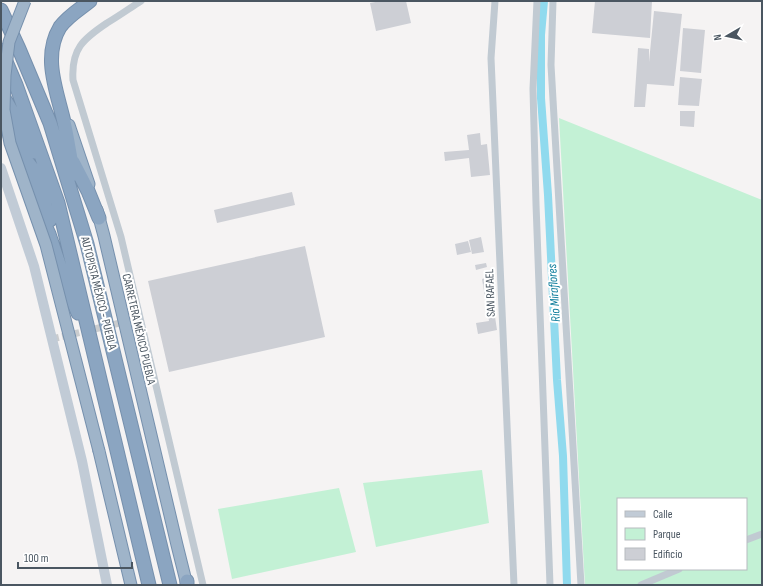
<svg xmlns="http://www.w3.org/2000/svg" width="763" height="586" viewBox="0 0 763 586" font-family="'Sofia Sans Condensed',sans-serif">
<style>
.green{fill:#c3f1d5;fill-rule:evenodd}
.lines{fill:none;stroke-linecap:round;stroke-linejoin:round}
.canal{stroke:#90daee;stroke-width:8}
.building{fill:#cdcfd5}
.minor-tunnel{stroke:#caccce;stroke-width:7;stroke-dasharray:7 3.5;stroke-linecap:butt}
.trunk-casing{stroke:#7690ad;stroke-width:13}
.motorway-casing{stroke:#7690ad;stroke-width:15}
.minor{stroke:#c1cad2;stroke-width:7}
.secondary{stroke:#c1cbd6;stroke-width:10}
.trunk{stroke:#9fb4c9;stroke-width:11}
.motorway{stroke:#8ba5c1;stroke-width:13}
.trunk-bridge-casing{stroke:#7690ad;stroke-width:13;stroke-linecap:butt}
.trunk-bridge{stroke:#9fb4c9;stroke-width:11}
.labels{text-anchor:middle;stroke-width:4;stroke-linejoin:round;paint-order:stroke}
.street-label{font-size:12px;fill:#4a5661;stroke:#fff}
.water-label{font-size:13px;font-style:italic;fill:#0c7c9b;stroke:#fff}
</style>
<rect width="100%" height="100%" fill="#f5f3f3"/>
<!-- green -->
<path class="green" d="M559 118 762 200V585H585ZM618 499H746V569H618Z
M482 470 489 523 376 547 363 483Z
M339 488 356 552 232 579 218 509Z"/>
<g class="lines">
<!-- canal -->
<path class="canal" d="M544 1 541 35V98L548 195 557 380 563 456 567 585"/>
</g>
<!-- building -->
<path class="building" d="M381 1H406L411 23 376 31 370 3Z
M595 1H652L650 38 592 33Z
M654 11 682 14 674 86 647 84 645 107H634L638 48 649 49V62Z
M683 28 705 30 701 73 680 71Z
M680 77 702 79 699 106 678 105Z
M680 111H695L694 127 680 126Z
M480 133 481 145 487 144 490 175 471 177 469 158 445 161 444 152 469 150 467 135Z
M292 192 295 205 217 223 214 210Z
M481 237 484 252 472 254 469 240Z
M468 241 471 252 457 255 455 244Z
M305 246 325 337 169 372 148 281Z
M486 263 487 267 476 270 475 265Z
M489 277 497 330 478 334 476 323 489 321 482 279Z"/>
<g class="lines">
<!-- minor-tunnel -->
<path class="minor-tunnel" d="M52 339 141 318"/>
<!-- trunk casing -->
<g class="trunk-casing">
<path id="trunk" d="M69 125 89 184
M97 210 104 236 177 545 187 585
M99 451 131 585"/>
</g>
<!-- motorway casing -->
<g class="motorway-casing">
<path id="motorway" d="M1 10 19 49 50 123 87 244 170 585
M1 50 16 85 58 203 149 585
M1 93 14 115 22 133 35 152
M10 136 15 146 32 168 50 220
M73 162 88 191 99 218
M74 174C70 156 68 139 64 122 57 91 42 57 60 27 68 16 80 9 90 1
M38 210 49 234 65 282 78 313
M187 581V585"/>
</g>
<!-- minor -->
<path class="minor" d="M141 1C130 8 119 16 107 23 83 39 71 49 73 80L121 237 203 585
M495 1 491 58 514 585
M537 1 533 89 536 204 550 585
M553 1 551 65 581 585
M746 540 762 534
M641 585 679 569"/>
<!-- secondary -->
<path class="secondary" d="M1 168 34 266 82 461 107 585"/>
<!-- trunk -->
<use href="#trunk" class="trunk"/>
<!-- motorway -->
<use href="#motorway" class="motorway"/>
<!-- trunk-bridge casing -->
<g class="trunk-bridge-casing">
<path id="trunk-bridge" d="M25 1 9 42 5 75 4 110 10 143 46 245 99 451"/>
</g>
<!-- trunk-bridge -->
<use href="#trunk-bridge" class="trunk-bridge"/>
</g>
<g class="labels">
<!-- street labels -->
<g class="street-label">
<text transform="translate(99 293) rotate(76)" y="4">AUTOPISTA MÉXICO - PUEBLA</text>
<text transform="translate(490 293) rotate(-92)" y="4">SAN RAFAEL</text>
<text transform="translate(139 329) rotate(77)" y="4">CARRETERA MÉXICO PUEBLA</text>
</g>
<!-- water labels -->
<g class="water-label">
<text transform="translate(553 293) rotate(-94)" y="5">Rio Miraflores</text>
</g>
</g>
<!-- border -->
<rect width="763" height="586" fill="none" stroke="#4a5661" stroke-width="4"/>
<!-- legend -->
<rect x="617" y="498" width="130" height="72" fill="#ffffff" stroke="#b7bbc0"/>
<rect x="625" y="511" width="20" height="6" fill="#c1cbd6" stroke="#b7bbc0"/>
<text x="653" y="518" font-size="12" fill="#4a5661">Calle</text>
<rect x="625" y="528" width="20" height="12" fill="#c3f1d5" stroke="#b7bbc0"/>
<text x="653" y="538" font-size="12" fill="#4a5661">Parque</text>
<rect x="625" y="548" width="20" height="12" fill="#cdcfd5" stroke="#b7bbc0"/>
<text x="653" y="558" font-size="12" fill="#4a5661">Edificio</text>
<!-- north arrow -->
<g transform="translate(727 36) rotate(261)" stroke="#ffffff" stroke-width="3" paint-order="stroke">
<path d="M0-3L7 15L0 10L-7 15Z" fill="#4a5661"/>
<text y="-6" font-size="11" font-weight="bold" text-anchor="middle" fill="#4a5661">N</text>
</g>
<!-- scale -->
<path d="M18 562v6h114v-6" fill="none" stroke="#4a5661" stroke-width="2"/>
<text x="24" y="562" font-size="12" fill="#4a5661" stroke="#ffffff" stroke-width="3" paint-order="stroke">100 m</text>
</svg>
